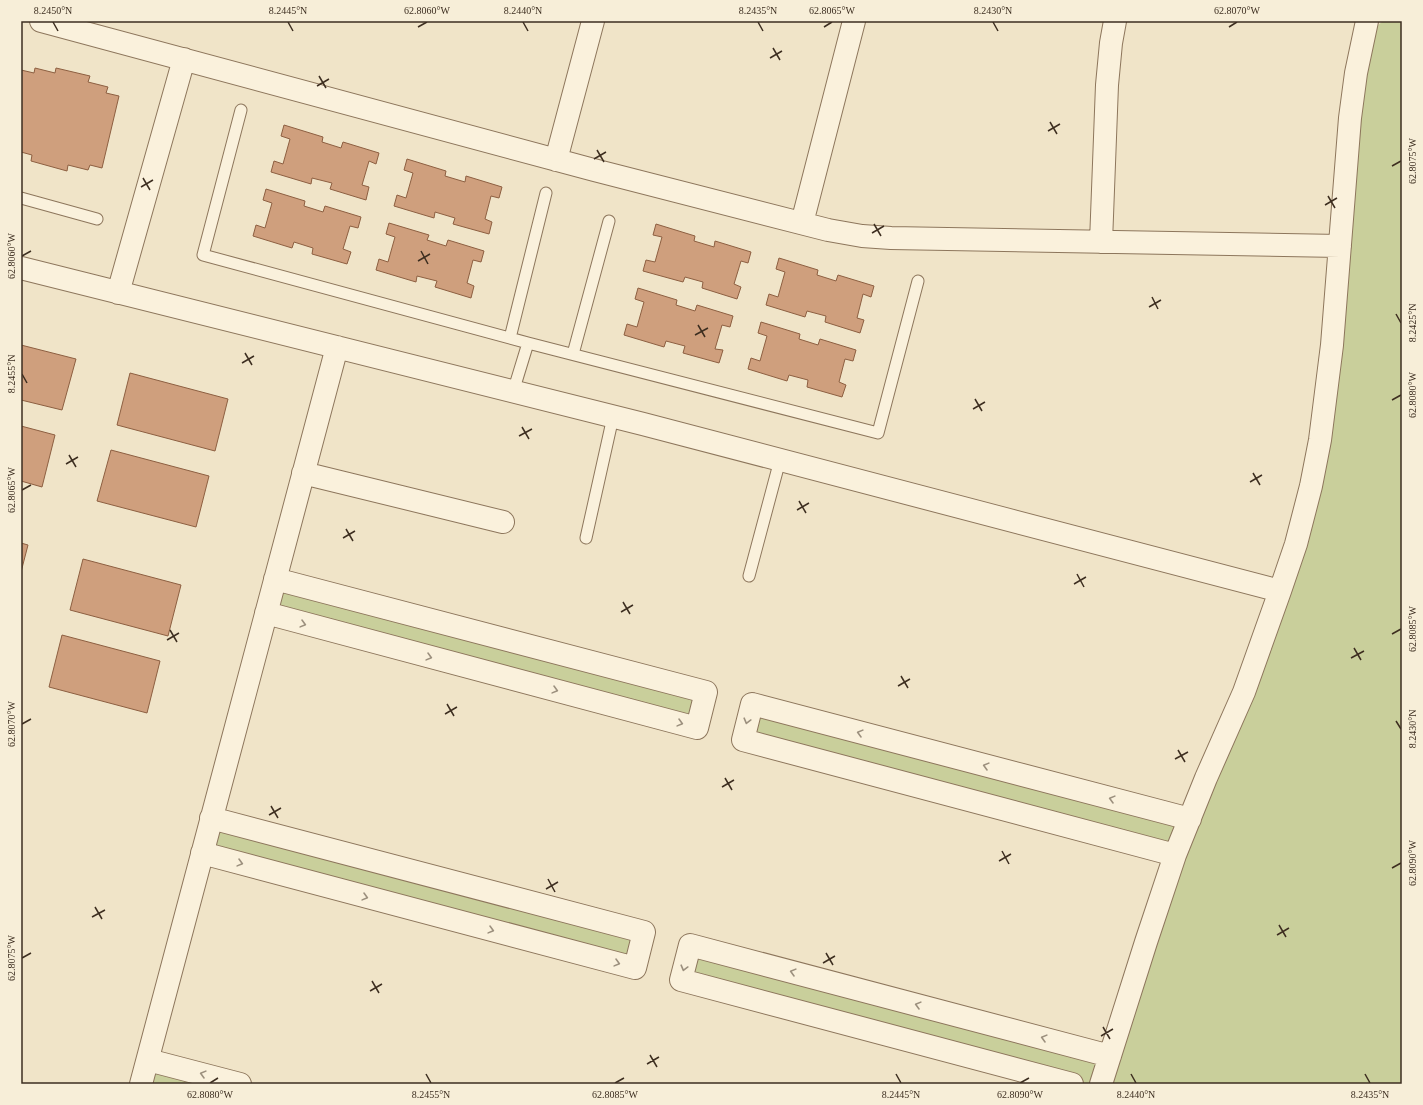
<svg xmlns="http://www.w3.org/2000/svg" width="1423" height="1105" viewBox="0 0 1423 1105" font-family="'Times New Roman',serif">
<style>
.green{fill:#c9cf9b}
.building{fill:#cf9f7d;stroke:#8d5f41}
.lines{fill:none;stroke-linecap:round;stroke-linejoin:round}
.service-casing{stroke:#8d765c;stroke-width:13}
.minor-casing{stroke:#8d765c;stroke-width:24}
.service{stroke:#faf1dc;stroke-width:11}
.minor{stroke:#faf1dc;stroke-width:22}
.oneway{stroke:#9c907e}
.ticks{fill:none;stroke:#3d2e20;stroke-width:1.5}
.neatline{fill:none;stroke:#3d2e20;stroke-width:1.5}
.ticks-label{font-size:10px;text-anchor:middle;fill:#3d2e20}
</style>
<rect width="100%" height="100%" fill="#f0e4c8"/>
<!-- green -->
<path class="green" d="M1383 21H1402V1084H1072L681 980 690 945 1110 1056 1175 855 743 740 752 704 1190 819 1296 545 1363 38Z
M275 579 706 692 697 728 266 613Z
M211 818 644 932 635 968 202 853Z
M148 1060 240 1084H141Z"/>
<!-- building -->
<path class="building" d="M35 68 55 73 56 68 90 76 88 82 108 87 106 93 119 96 102 168 90 165 88 170 68 165 67 171 31 161 32 155 21 152V70L34 73Z
M284 125 323 137 322 142 341 148 343 142 379 153 376 164 369 161 362 185 369 187 366 200 330 189 332 183 312 178 311 184 271 172 274 161 283 164 290 139 281 136Z
M407 159 446 171 445 176 465 182 466 176 502 187 499 198 491 196 485 219 492 222 489 234 453 224 455 218 435 212 434 218 394 206 397 195 406 198 413 173 404 170Z
M266 189 305 201 304 206 323 212 325 206 361 217 358 228 350 226 343 249 351 252 347 264 312 254 313 248 294 242 292 248 253 236 256 225 265 228 272 203 263 200Z
M389 223 429 235 427 240 446 246 448 240 484 251 481 262 473 260 467 283 474 286 471 298 435 287 437 281 417 276 416 282 376 270 379 259 388 262 395 237 386 234Z
M656 224 695 236 694 241 714 247 715 241 751 252 748 263 741 261 734 284 741 287 737 299 702 288 703 282 685 277 683 282 643 271 646 260 655 262 662 237 653 235Z
M779 258 818 270 817 275 836 281 838 275 874 286 871 297 863 294 857 318 864 320 860 333 825 322 826 316 807 311 805 317 766 305 769 294 778 297 785 272 776 269Z
M638 288 677 300 676 305 695 311 697 305 733 316 730 327 722 325 715 349 723 350 719 363 683 353 685 346 666 341 664 347 624 335 627 324 637 327 644 302 635 299Z
M761 322 800 334 799 339 818 345 820 339 856 350 853 361 845 359 839 382 846 385 842 397 807 387 808 380 789 375 787 381 748 369 751 358 760 361 767 336 758 333Z
M21 345 76 359 62 410 21 400Z
M130 373 228 399 215 451 117 425Z
M21 426 55 435 42 487 21 481Z
M111 450 209 476 196 527 97 501Z
M21 543 28 545 21 572Z
M83 559 181 585 168 636 70 610Z
M62 635 160 661 147 713 49 687Z"/>
<g class="lines">
<!-- service casing -->
<g class="service-casing">
<path id="service" d="M241 110 203 255 528 343 878 433 918 281
M21 198 97 219
M510 338 546 193
M573 354 609 221
M513 392 528 343
M586 538 613 417
M749 576 780 460"/>
</g>
<!-- minor casing -->
<g class="minor-casing">
<path id="minor" d="M41 21 594 170 828 230 862 236 891 238 1340 246
M556 160 593 21
M802 223 854 21
M1101 242 1107 85 1111 43 1115 21
M21 268 643 424 1280 591
M118 293 184 59
M303 473 503 522
M266 613 697 728 706 692 275 579
M202 853 635 968 644 932 211 818
M1175 855 743 740 752 704 1190 819
M148 1060 240 1084
M141 1084 337 347
M1072 1084 681 980 690 945 1110 1056
M1101 1084 1146 942 1175 855 1206 778 1244 692 1280 591 1296 544 1311 486 1320 440 1332 345 1350 118 1356 73 1367 21"/>
</g>
<!-- service -->
<use href="#service" class="service"/>
<!-- minor -->
<use href="#minor" class="minor"/>
</g>
<!-- one-way arrows -->
<defs><path id="oneway-chevron" d="M-2-3.5L2.5 0L-2 3.5" fill="none" stroke-width="1.6" stroke-linecap="round" stroke-linejoin="round"/></defs>
<g class="oneway">
<use href="#oneway-chevron" transform="translate(303 624) rotate(15)"/>
<use href="#oneway-chevron" transform="translate(429 657) rotate(15)"/>
<use href="#oneway-chevron" transform="translate(555 690) rotate(15)"/>
<use href="#oneway-chevron" transform="translate(747 721) rotate(105)"/>
<use href="#oneway-chevron" transform="translate(680 723) rotate(15)"/>
<use href="#oneway-chevron" transform="translate(860 733) rotate(-165)"/>
<use href="#oneway-chevron" transform="translate(986 766) rotate(-165)"/>
<use href="#oneway-chevron" transform="translate(1112 799) rotate(-165)"/>
<use href="#oneway-chevron" transform="translate(240 863) rotate(15)"/>
<use href="#oneway-chevron" transform="translate(365 897) rotate(15)"/>
<use href="#oneway-chevron" transform="translate(491 930) rotate(15)"/>
<use href="#oneway-chevron" transform="translate(617 963) rotate(15)"/>
<use href="#oneway-chevron" transform="translate(684 968) rotate(105)"/>
<use href="#oneway-chevron" transform="translate(793 972) rotate(-165)"/>
<use href="#oneway-chevron" transform="translate(918 1005) rotate(-165)"/>
<use href="#oneway-chevron" transform="translate(1044 1038) rotate(-165)"/>
<use href="#oneway-chevron" transform="translate(203 1074) rotate(-165)"/>
</g>
<!-- ticks -->
<path class="ticks" d="M53 22 58 31M288 22 293 31M523 22 528 31M758 22 763 31M993 22 998 31M418 27 427 22M824 27 832 22M1229 27 1237 22M773 48 780 60M770 58 782 51M319 76 326 88M317 86 329 79M1050 122 1057 134M1048 131 1060 124M597 150 604 162M594 159 606 152M1392 166 1401 161M143 178 150 190M141 187 153 180M1328 196 1335 208M1325 205 1337 198M874 224 881 236M872 233 884 226M421 251 428 264M22 256 31 251M418 261 430 254M1152 297 1158 309M1149 307 1161 300M1396 314 1401 323M698 325 705 337M695 335 708 328M245 353 252 365M242 363 254 356M22 374 27 383M975 399 982 411M1392 400 1401 395M973 409 985 402M522 427 529 439M519 436 532 429M69 455 76 467M66 464 78 457M1253 473 1260 485M1250 482 1262 475M22 490 31 485M799 501 806 513M797 510 809 503M346 529 353 541M343 538 355 531M1077 574 1084 587M1074 584 1086 577M623 602 630 614M621 612 633 605M170 630 177 642M1392 634 1401 629M167 640 179 633M1354 648 1361 660M1351 658 1364 651M901 676 908 688M898 686 910 679M447 704 454 716M445 714 457 707M1396 721 1401 729M22 724 31 719M1178 750 1185 762M1175 759 1188 752M725 778 732 790M722 787 734 780M271 806 278 818M269 815 281 808M1002 851 1009 864M999 861 1011 854M1392 868 1401 863M548 879 555 892M546 889 558 882M95 907 102 919M92 917 105 910M1279 925 1286 937M1277 935 1289 928M826 953 833 965M22 958 31 953M823 963 835 956M372 981 379 993M370 991 382 984M1103 1027 1110 1039M1101 1036 1113 1029M650 1055 657 1067M647 1064 659 1057M426 1074 431 1083M896 1074 901 1083M1131 1074 1136 1083M1365 1074 1370 1083M210 1083 218 1078M615 1083 624 1078M1020 1083 1029 1078"/>
<!-- border -->
<rect width="1423" height="1105" fill="none" stroke="#f7eed8" stroke-width="44"/>
<rect x="22" y="22" width="1379" height="1061" class="neatline"/>
<g class="ticks-label">
<text x="53" y="14">8.2450°N</text>
<text x="288" y="14">8.2445°N</text>
<text x="427" y="14">62.8060°W</text>
<text x="523" y="14">8.2440°N</text>
<text x="758" y="14">8.2435°N</text>
<text x="832" y="14">62.8065°W</text>
<text x="993" y="14">8.2430°N</text>
<text x="1237" y="14">62.8070°W</text>
<text transform="translate(1412 161) rotate(-90)" y="4">62.8075°W</text>
<text transform="translate(11 256) rotate(-90)" y="4">62.8060°W</text>
<text transform="translate(1412 323) rotate(-90)" y="4">8.2425°N</text>
<text transform="translate(11 374) rotate(-90)" y="4">8.2455°N</text>
<text transform="translate(1412 395) rotate(-90)" y="4">62.8080°W</text>
<text transform="translate(11 490) rotate(-90)" y="4">62.8065°W</text>
<text transform="translate(1412 629) rotate(-90)" y="4">62.8085°W</text>
<text transform="translate(11 724) rotate(-90)" y="4">62.8070°W</text>
<text transform="translate(1412 729) rotate(-90)" y="4">8.2430°N</text>
<text transform="translate(1412 863) rotate(-90)" y="4">62.8090°W</text>
<text transform="translate(11 958) rotate(-90)" y="4">62.8075°W</text>
<text x="210" y="1098">62.8080°W</text>
<text x="431" y="1098">8.2455°N</text>
<text x="615" y="1098">62.8085°W</text>
<text x="901" y="1098">8.2445°N</text>
<text x="1020" y="1098">62.8090°W</text>
<text x="1136" y="1098">8.2440°N</text>
<text x="1370" y="1098">8.2435°N</text>
</g>
</svg>
